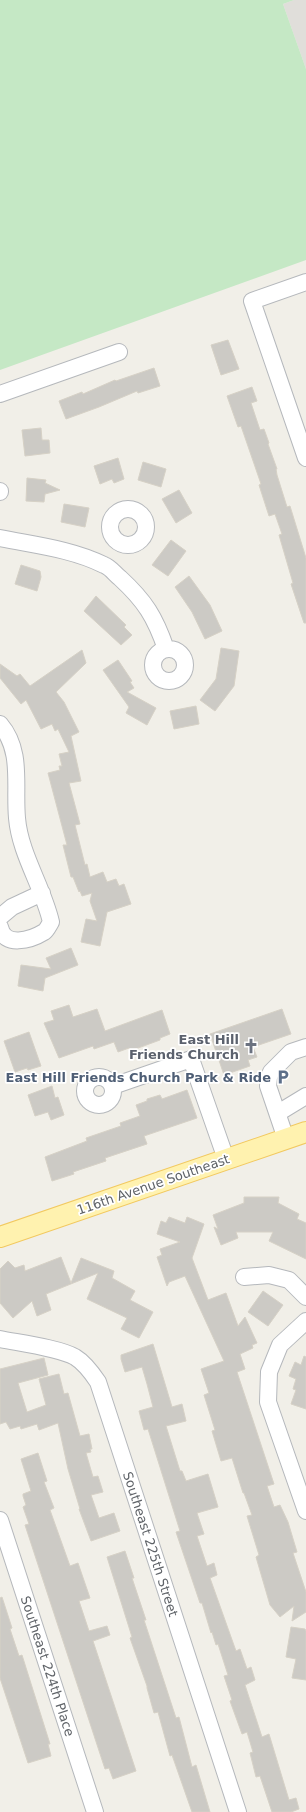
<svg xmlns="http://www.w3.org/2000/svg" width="306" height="1812" viewBox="0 0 306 1812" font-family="'DejaVu Sans',sans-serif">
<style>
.industrial{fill:#e0deda}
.green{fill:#c5e8c5}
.building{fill:#cccac5;stroke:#d6d1c6}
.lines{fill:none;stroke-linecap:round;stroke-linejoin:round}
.minor-casing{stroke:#b5b8bc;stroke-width:18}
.major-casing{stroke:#f2c960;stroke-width:22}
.minor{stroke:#fff;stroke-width:16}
.major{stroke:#fff2af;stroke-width:20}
.labels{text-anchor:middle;stroke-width:3.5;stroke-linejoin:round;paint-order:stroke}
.worship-label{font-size:13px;font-weight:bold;fill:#5b616d;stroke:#fff;text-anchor:end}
.service-label{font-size:13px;font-weight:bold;fill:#4e5e75;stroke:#fff;text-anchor:end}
.street-label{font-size:13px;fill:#5f6368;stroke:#fff}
</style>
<rect width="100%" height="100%" fill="#f1efe8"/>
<!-- industrial -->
<path class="industrial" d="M294 0H306V69L283 4Z"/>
<!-- green -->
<path class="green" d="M0 0H294L283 4 306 69V260L0 370Z"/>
<!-- building -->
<path class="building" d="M228 340 239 369 221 375 211 345Z
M154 368 160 386 138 393 137 391 99 407 66 419 59 401 82 392 83 394 115 380 116 381Z
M252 387 257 401 251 403 260 430 264 429 269 443 268 444 277 469H276L277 475 287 507 290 506 306 558V623H304L291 584 293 583 279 535 282 534 275 514 269 516 259 485 261 484 241 426 238 427 227 396Z
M41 428 42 440H49L50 453 25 456 22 430Z
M118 458 124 479 114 483 112 479 100 484 94 466Z
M143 462 166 469 161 487 138 480Z
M27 478 46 480 45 483 60 490 45 494 44 502 26 501Z
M179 490 192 513 176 523 162 499Z
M64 504 89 508 85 527 61 522Z
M171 540 186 551 168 576 152 565Z
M21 565 40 571 41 577 37 591 15 584Z
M189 576 210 605 222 631 205 639 192 612 175 587Z
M96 596 126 625 124 627 132 635 121 645 84 611Z
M221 648 239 651 234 686 215 711 200 700 216 679Z
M82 650 86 663 56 692 64 702 79 732 71 736 81 781 69 783 80 824 75 825 85 865 87 864 90 877 103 872 107 882 116 879 119 886 124 884 131 904 107 912 100 946 81 942 86 919 97 921 90 901 92 893 82 896 80 891 79 892 73 877H71L63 845H67L48 773 60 770 59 766H62L59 754 69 752 58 729 55 731 52 724 41 729 26 700 21 704 0 678V664L17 676 20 674 30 686Z
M118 660 132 681 130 682 134 688 127 692 156 708 147 725 126 713 129 707 103 670Z
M196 706 199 724 174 729 170 711Z
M71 948 78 965 45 978 43 991 18 986 21 965 51 969 46 958Z
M69 1005 73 1017 97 1009 105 1031 162 1010 170 1034 160 1038V1040L130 1051 129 1048 118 1052 114 1042 94 1049 93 1046 59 1058 44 1023 54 1020 51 1011Z
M282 1009 291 1034 253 1047 257 1057 248 1060 250 1066 224 1075 210 1034Z
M29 1032 41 1066 28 1070 27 1068 15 1072 4 1041Z
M52 1086 55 1098 58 1097 64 1115 51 1120 48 1112 35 1116 28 1095Z
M187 1090 197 1118 144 1136 147 1144 105 1158 106 1161 73 1172 74 1174 52 1181 45 1157 87 1141 86 1138 121 1126 120 1123 140 1116 136 1105 147 1101V1099L160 1095 162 1099Z
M244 1197H279L278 1203 299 1214 297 1219 306 1223V1259L269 1241 273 1232H236L238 1238 221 1245 214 1227 218 1229 213 1215 244 1203Z
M169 1217 185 1223 187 1217 204 1224 192 1258 208 1300 226 1293 238 1326 245 1317 257 1343 252 1345 253 1348 240 1354 245 1369 237 1372 274 1484 267 1486 274 1507 280 1505 288 1522 297 1552 293 1553 306 1592V1612L292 1621 294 1606 280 1617 270 1605 256 1557 259 1555 247 1516 252 1515 244 1493H243L232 1458 221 1461 212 1431 215 1430 204 1395 209 1393 201 1369 224 1361 185 1276 169 1282 167 1286 157 1257 162 1255 160 1249 180 1242 157 1234 161 1221 166 1223Z
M61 1257 71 1283 81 1258 114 1271 112 1278 135 1291 130 1300 153 1312 139 1338 121 1329 127 1318 87 1299 98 1273 46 1294 51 1310 37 1316 32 1301 13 1318 0 1303V1269L8 1261 15 1268 24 1265 25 1271Z
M263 1291 283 1305 268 1326 248 1312Z
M153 1344 172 1407 182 1404 186 1421 166 1426 180 1471H182L186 1481 208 1474 218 1507 197 1513 204 1534 197 1536 207 1566 214 1563 217 1575 210 1578 236 1651 240 1649 247 1669 251 1667 255 1680 245 1685 262 1737 269 1734 289 1800 296 1798 299 1809 291 1812H272L260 1776 256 1777 250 1753 253 1752 247 1732 242 1734 230 1701 232 1700 224 1676 228 1675 218 1644 216 1645 212 1632 211 1633 202 1603H200L176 1532 180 1531 148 1429 144 1430 139 1411 153 1407 147 1384 142 1367 125 1372 121 1359V1355Z
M304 1356 306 1357V1409L291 1404 296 1390 293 1389 296 1379 289 1376 295 1362 301 1365Z
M44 1358 48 1375 18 1383 27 1412 46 1405 39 1379 59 1374 64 1394 68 1393 80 1436 89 1434 92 1449H90L91 1452 86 1453 93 1477 98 1476 103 1492 91 1495 99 1518 114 1513 120 1531 91 1541 79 1509H80L68 1469 58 1423 39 1430 37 1424 21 1429 20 1426 10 1429 6 1422 0 1424V1369Z
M38 1453 47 1481 44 1482 54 1508 50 1510 70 1566 78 1563 90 1598 79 1601 89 1631 107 1626 110 1635 93 1641 136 1771 113 1779 109 1768 105 1769 25 1525 29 1524 23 1507 26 1505 23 1496V1494L31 1491 21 1459Z
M125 1551 134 1578H132L146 1620H144L176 1718 179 1717 192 1767 196 1765 210 1812H192L172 1755 170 1756 158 1712 154 1713 147 1688V1686L130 1638 132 1637 107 1557Z
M2 1597 12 1628 10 1629 19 1656 22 1655 50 1744H48L51 1756 28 1763 0 1678V1598Z
M291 1627 305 1629 306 1631V1680L292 1678 296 1659 286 1657Z"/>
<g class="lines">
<!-- minor casing -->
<g class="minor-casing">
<path id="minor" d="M306 282 252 301 306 458
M0 394 119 352
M0 491V492
M110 527a18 18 0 1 1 36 0a18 18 0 1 1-36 0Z
M0 538C34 545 72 549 104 565 110 567 115 574 120 578 145 601 155 617 166 649
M153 665a16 16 0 1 1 32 0a16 16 0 1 1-32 0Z
M0 724C23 751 14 785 17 818 20 854 43 887 51 922 49 925 47 930 44 932 31 940 4 948 0 927
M0 917 12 907 42 893
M85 1091a14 14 0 1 1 28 0a14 14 0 1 1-28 0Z
M113 1086 191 1059 226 1159
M278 1113 306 1096
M286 1139 268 1086 269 1077 271 1072 291 1052 306 1047
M244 1277 269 1275 289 1280 306 1297
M306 1321 280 1345 269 1372 268 1402 306 1511
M0 1339C20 1343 59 1348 75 1357 85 1363 92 1373 98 1382L238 1812
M0 1520 95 1812"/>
</g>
<!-- major casing -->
<g class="major-casing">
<path id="major" d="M0 1237 306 1132"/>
</g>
<!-- minor -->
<use href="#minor" class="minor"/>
<!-- major -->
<use href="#major" class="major"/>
</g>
<!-- icons -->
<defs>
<g id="church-bare" transform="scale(1.2)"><path d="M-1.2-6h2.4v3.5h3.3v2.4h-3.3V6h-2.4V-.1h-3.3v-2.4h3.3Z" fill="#6b7280" stroke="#fff" stroke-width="2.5" paint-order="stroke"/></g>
<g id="parking-bare" transform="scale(1.2)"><path d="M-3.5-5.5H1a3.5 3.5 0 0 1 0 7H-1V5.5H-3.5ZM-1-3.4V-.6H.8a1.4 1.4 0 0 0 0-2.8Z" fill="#5c6f8a" stroke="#fff" stroke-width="2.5" paint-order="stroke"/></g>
</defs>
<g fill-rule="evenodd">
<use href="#church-bare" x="251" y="1046"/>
<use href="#parking-bare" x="283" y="1077"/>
</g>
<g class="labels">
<!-- worship labels -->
<g class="worship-label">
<text x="239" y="1044">East Hill<tspan x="239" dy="15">Friends Church</tspan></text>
</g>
<!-- service labels -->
<g class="service-label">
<text x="271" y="1082">East Hill Friends Church Park &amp; Ride</text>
</g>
<!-- street labels -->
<g class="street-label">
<text transform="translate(153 1184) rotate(-19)" y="5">116th Avenue Southeast</text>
<text transform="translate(151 1544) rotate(72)" y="5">Southeast 225th Street</text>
<text transform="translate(48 1666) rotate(72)" y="5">Southeast 224th Place</text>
</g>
</g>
</svg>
